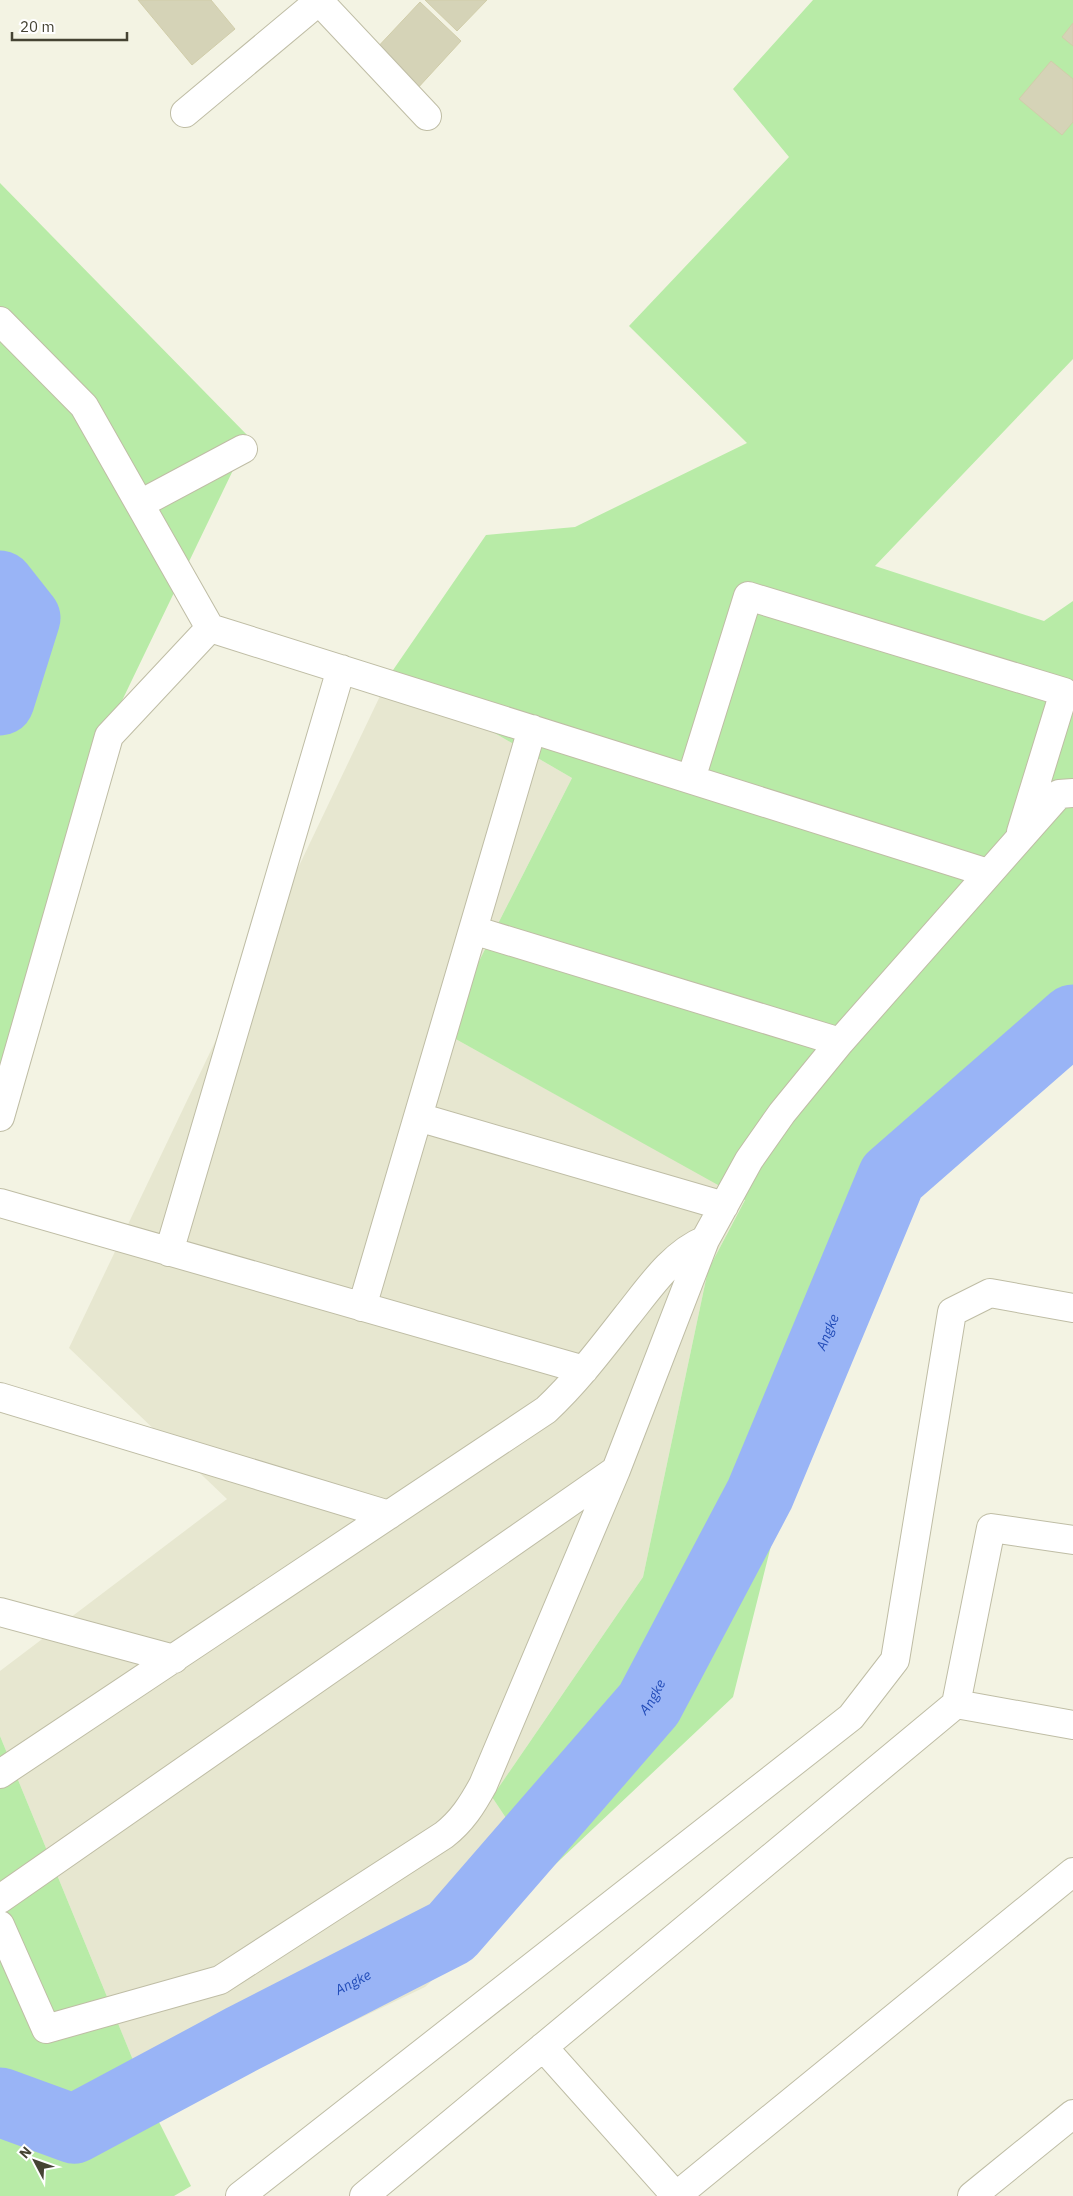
<svg xmlns="http://www.w3.org/2000/svg" width="1073" height="2196" viewBox="0 0 1073 2196" font-family="'IBM Plex Sans',sans-serif">
<style>
.residential{fill:#e7e7d0}
.green{fill:#b8eba7}
.lines{fill:none;stroke-linecap:round;stroke-linejoin:round}
.river{stroke:#99b4f6;stroke-width:69}
.building{fill:#d5d3b7;stroke:#d1cdaa}
.minor-casing{stroke:#bfbda5;stroke-width:30}
.minor{stroke:#fff;stroke-width:28}
.labels{text-anchor:middle;stroke-width:5;stroke-linejoin:round;paint-order:stroke}
.water-label{font-size:14px;font-style:italic;fill:#234db9;stroke:#fff}
</style>
<rect width="100%" height="100%" fill="#f3f3e3"/>
<!-- residential -->
<path class="residential" d="M391 673 572 778 443 1032 745 1199 708 1270 643 1577 492 1797 544 1875 425 1987 156 2116 0 1736V1671L227 1499 69 1348Z"/>
<!-- green -->
<path class="green" d="M813 0H1073V359L875 566 1044 621 1073 601V1027L1052 1036 831 1307 733 1697 544 1875 492 1797 643 1577 708 1270 745 1200 443 1032 572 778 391 673 486 535 575 527 747 443 629 326 789 157 733 89Z
M0 183 249 437 118 709 12 1064 0 1065Z
M0 1736 156 2116 191 2186 174 2196H0Z"/>
<g class="lines">
<!-- river -->
<g class="river">
<path d="M0 585 26 618 0 701"/>
<path id="s1" d="M0 2102 74 2129 242 2039 451 1932 649 1704 760 1494 892 1177 1073 1019"/>
</g>
</g>
<!-- building -->
<path class="building" d="M138 0H211L235 29 192 65Z
M425 0H487L457 31Z
M420 2 461 41 416 90 374 51Z
M1073 23V46L1062 37Z
M1051 61 1073 79V122L1062 135 1019 99Z"/>
<g class="lines">
<!-- minor casing -->
<g class="minor-casing">
<path id="minor" d="M318 0 427 116
M185 113 319 1
M0 321 84 406 210 628 109 736 0 1117
M140 504 243 449
M210 628 988 873
M691 779 748 596 1064 692 1021 832
M473 930 840 1042
M418 1117 724 1206
M0 1203 584 1370
M169 1252 341 669
M362 1307 532 729
M0 1397 389 1515
M0 1612 174 1659
M956 1704 1073 1725
M0 1774 546 1410C576 1382 601 1349 626 1317 648 1290 671 1254 705 1240
M0 1899 616 1470
M0 1925 46 2029 220 1980 444 1835C462 1821 472 1805 483 1785L616 1470 705 1240 749 1160 782 1113 840 1042 1059 794 1073 793
M543 2047 676 2196
M240 2196 851 1717 895 1660 952 1312 990 1293 1073 1308
M364 2196 956 1704 991 1528 1073 1540
M676 2196 1073 1872
M972 2196 1073 2114"/>
</g>
<!-- minor -->
<use href="#minor" class="minor"/>
</g>
<g class="labels">
<!-- water labels -->
<g class="water-label">
<text dy="5" stroke="none"><textPath href="#s1" startOffset="1219">Angke</textPath></text>
<text dy="5" stroke="none"><textPath href="#s1" startOffset="814">Angke</textPath></text>
<text dy="5" stroke="none"><textPath href="#s1" startOffset="394">Angke</textPath></text>
</g>
</g>
<!-- north arrow -->
<g transform="translate(35 2161) rotate(311)" stroke="#ffffff" stroke-width="4" paint-order="stroke">
<path d="M0-4L9 19L0 12L-9 19Z" fill="#454333"/>
<text y="-8" font-size="14" font-weight="bold" text-anchor="middle" fill="#454333">N</text>
</g>
<!-- scale -->
<path d="M12 32v8h115v-8" fill="none" stroke="#454333" stroke-width="2.5"/>
<text x="20" y="32" font-size="15" fill="#454333" stroke="#ffffff" stroke-width="4" paint-order="stroke">20 m</text>
</svg>
